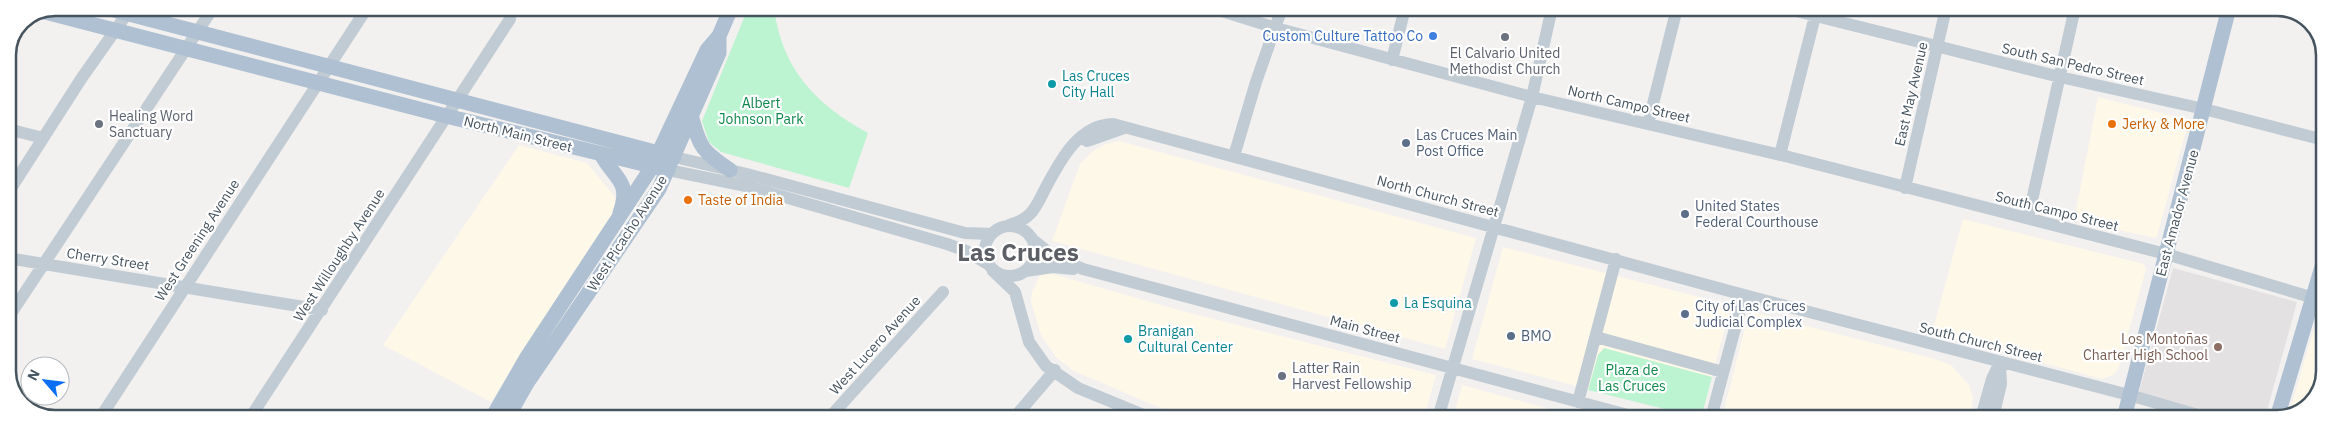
<svg xmlns="http://www.w3.org/2000/svg" width="2332" height="426" viewBox="0 0 2332 426" font-family="'IBM Plex Sans',sans-serif">
<style>
.commercial{fill:#fef8e9}
.education{fill:#e4e1e2}
.green{fill:#bcf3d1}
.lines{fill:none;stroke-linecap:round;stroke-linejoin:round}
.minor{stroke:#c0cbd3;stroke-width:12}
.major{stroke:#aec0d1;stroke-width:15}
.shop-dot{fill:#3f7fe0;stroke:#fff;stroke-width:2}
.worship-dot{fill:#6b7280;stroke:#fff;stroke-width:2}
.culture-dot{fill:#0f9aa8;stroke:#fff;stroke-width:2}
.food-dot{fill:#e8710a;stroke:#fff;stroke-width:2}
.service-dot{fill:#5c6f8a;stroke:#fff;stroke-width:2}
.education-dot{fill:#8d6e63;stroke:#fff;stroke-width:2}
.labels{text-anchor:middle;stroke-width:4.5;stroke-linejoin:round;paint-order:stroke}
.shop-label{font-size:14px;fill:#366cbe;stroke:#fff;text-anchor:end}
.worship-label{font-size:14px;fill:#5b616d;stroke:#fff;text-anchor:start}
.street-label{font-size:14px;fill:#46545f;stroke:#fff}
.culture-label{font-size:14px;fill:#0d838f;stroke:#fff;text-anchor:start}
.park-label{font-size:14px;fill:#0f884c;stroke:#fff}
.food-label{font-size:14px;fill:#c56008;stroke:#fff;text-anchor:start}
.service-label{font-size:14px;fill:#4e5e75;stroke:#fff;text-anchor:start}
.education-label{font-size:14px;fill:#785e54;stroke:#fff;text-anchor:end}
.town-label{font-size:24px;font-weight:bold;fill:#5c6066;stroke:#fff}
.rim{fill:none;stroke:#46545f;stroke-width:2.5}
</style>
<rect width="100%" height="100%" fill="#f3f0f0"/>
<!-- commercial -->
<path class="commercial" d="M2098 97 2189 120 2157 236 2155 238 2074 220Z
M1119 141 1476 238 1445 349 1052 241 1080 164 1093 151 1106 144Z
M519 145 587 163 615 197V209L491 402 383 345Z
M1963 219 2144 264 2146 269 2118 370 2113 375 2102 379 1932 333Z
M1503 247 1731 305 1701 418 1472 359Z
M1046 272 1186 312 1436 375 1424 418H1184L1074 371 1056 357 1041 335 1031 302 1032 292 1039 277Z
M1753 312 1935 359 1951 365 1969 385 1973 397 1971 418H1722L1748 316Z
M2324 313V377L2308 407 2289 414 2318 315Z
M1462 385 1583 418H1453Z"/>
<!-- education -->
<path class="education" d="M2173 268 2297 302 2265 418H2233L2139 392Z"/>
<!-- green -->
<path class="green" d="M748 8H774C782 69 815 104 868 133L849 188 721 152 709 142 702 121Z
M1604 348 1712 377 1701 418 1588 390 1598 355Z"/>
<g class="lines">
<!-- minor -->
<path class="minor" d="M1212 8 1276 28 1532 97 1785 156 2166 254 2324 301
M1784 8 2060 77 2204 109 2324 140
M1392 60 1405 8
M1648 124 1677 8
M8 129 43 138
M1087 141 1124 128
M1780 155 1817 8
M1234 156 1256 82 1282 8
M674 157 747 174 965 233 991 234
M668 170 746 186 947 244 966 251 988 264
M1905 188 1946 8
M8 193 81 79 131 8
M2028 218 2075 8
M1009 225C1017 223 1024 220 1030 214 1036 208 1040 199 1044 191 1059 163 1077 125 1113 124L1744 295 2129 395 2209 418
M985 251a25 25 0 1 1 50 0a25 25 0 1 1-50 0Z
M1033 240 1053 256 1083 269 1639 418
M8 258 322 310
M993 271 1015 292 1029 342 1046 366 1078 388 1151 418
M1026 271 1053 267 1073 269
M8 318 213 8
M1596 337 1723 372
M1578 402 1616 259
M100 418 367 8
M250 418 510 19
M829 418 943 292
M1014 418 1055 370
M1438 418 1532 97 1552 8
M1711 418 1744 295
M1981 418 1992 379 2000 362
M1993 418 2001 384 2000 365"/>
<!-- major -->
<path class="major" d="M106 8 674 157
M45 12 446 116 668 170
M691 115C700 148 702 151 730 170
M601 154C613 178 632 180 620 213
M492 418 527 357 652 167 707 50 719 36 731 8
M507 418 527 383 659 189 719 53V36
M2124 418 2229 8
M2277 418 2324 260"/>
</g>
<!-- markers -->
<circle class="shop-dot" cx="1433" cy="36" r="5"/>
<g class="worship-dot">
<circle cx="1505" cy="37" r="5"/>
<circle cx="99" cy="124" r="5"/>
<circle cx="1282" cy="376" r="5"/>
</g>
<g class="culture-dot">
<circle cx="1052" cy="84" r="5"/>
<circle cx="1394" cy="303" r="5"/>
<circle cx="1128" cy="339" r="5"/>
</g>
<g class="food-dot">
<circle cx="2112" cy="124" r="5"/>
<circle cx="688" cy="200" r="5"/>
</g>
<g class="service-dot">
<circle cx="1406" cy="143" r="5"/>
<circle cx="1685" cy="214" r="5"/>
<circle cx="1685" cy="314" r="5"/>
<circle cx="1511" cy="336" r="5"/>
</g>
<circle class="education-dot" cx="2218" cy="347" r="5"/>
<g class="labels">
<!-- shop labels -->
<g class="shop-label">
<text x="1423" y="41">Custom Culture Tattoo Co</text>
</g>
<!-- worship labels -->
<g class="worship-label">
<text x="1505" y="58" text-anchor="middle">El Calvario United<tspan x="1505" dy="16">Methodist Church</tspan></text>
<text x="109" y="121">Healing Word<tspan x="109" dy="16">Sanctuary</tspan></text>
<text x="1292" y="373">Latter Rain<tspan x="1292" dy="16">Harvest Fellowship</tspan></text>
</g>
<!-- street labels -->
<g class="street-label">
<text transform="translate(2073 64) rotate(13)" y="5">South San Pedro Street</text>
<text transform="translate(1911 94) rotate(-77)" y="5">East May Avenue</text>
<text transform="translate(1629 104) rotate(13)" y="5">North Campo Street</text>
<text transform="translate(518 134) rotate(14)" y="5">North Main Street</text>
<text transform="translate(1438 196) rotate(15)" y="5">North Church Street</text>
<text transform="translate(2057 211) rotate(14)" y="5">South Campo Street</text>
<text transform="translate(2177 213) rotate(-75)" y="5">East Amador Avenue</text>
<text transform="translate(627 233) rotate(-57)" y="5">West Picacho Avenue</text>
<text transform="translate(197 240) rotate(-57)" y="5">West Greening Avenue</text>
<text transform="translate(339 255) rotate(-57)" y="5">West Willoughby Avenue</text>
<text transform="translate(108 259) rotate(9)" y="5">Cherry Street</text>
<text transform="translate(1365 329) rotate(15)" y="5">Main Street</text>
<text transform="translate(1981 342) rotate(14)" y="5">South Church Street</text>
<text transform="translate(875 345) rotate(-48)" y="5">West Lucero Avenue</text>
</g>
<!-- culture labels -->
<g class="culture-label">
<text x="1062" y="81">Las Cruces<tspan x="1062" dy="16">City Hall</tspan></text>
<text x="1404" y="308">La Esquina</text>
<text x="1138" y="336">Branigan<tspan x="1138" dy="16">Cultural Center</tspan></text>
</g>
<!-- park labels -->
<g class="park-label">
<text x="761" y="108">Albert<tspan x="761" dy="16">Johnson Park</tspan></text>
<text x="1632" y="375">Plaza de<tspan x="1632" dy="16">Las Cruces</tspan></text>
</g>
<!-- food labels -->
<g class="food-label">
<text x="2122" y="129">Jerky &amp; More</text>
<text x="698" y="205">Taste of India</text>
</g>
<!-- service labels -->
<g class="service-label">
<text x="1416" y="140">Las Cruces Main<tspan x="1416" dy="16">Post Office</tspan></text>
<text x="1695" y="211">United States<tspan x="1695" dy="16">Federal Courthouse</tspan></text>
<text x="1695" y="311">City of Las Cruces<tspan x="1695" dy="16">Judicial Complex</tspan></text>
<text x="1521" y="341">BMO</text>
</g>
<!-- education labels -->
<g class="education-label">
<text x="2208" y="344">Los Montoñas<tspan x="2208" dy="16">Charter High School</tspan></text>
</g>
<!-- town labels -->
<g class="town-label">
<text x="1018" y="261">Las Cruces</text>
</g>
</g>
<!-- crop -->
<path d="M0 0H2332V426H0ZM55 16H2277A39 39 0 0 1 2316 55V371A39 39 0 0 1 2277 410H55A39 39 0 0 1 16 371V55A39 39 0 0 1 55 16Z" fill="#fff" fill-rule="evenodd"/>
<path class="rim" d="M55 16H2277A39 39 0 0 1 2316 55V371A39 39 0 0 1 2277 410H55A39 39 0 0 1 16 371V55A39 39 0 0 1 55 16Z"/>
<!-- north arrow -->
<g transform="translate(45 381) rotate(298)"><circle r="24" fill="#ffffff" stroke="#b5bbbf"/>
<path d="M0-4L9 19L0 12L-9 19Z" fill="#0a6ff3"/>
<text y="-8" font-size="14" font-weight="bold" text-anchor="middle" fill="#46545f">N</text>
</g>
</svg>
